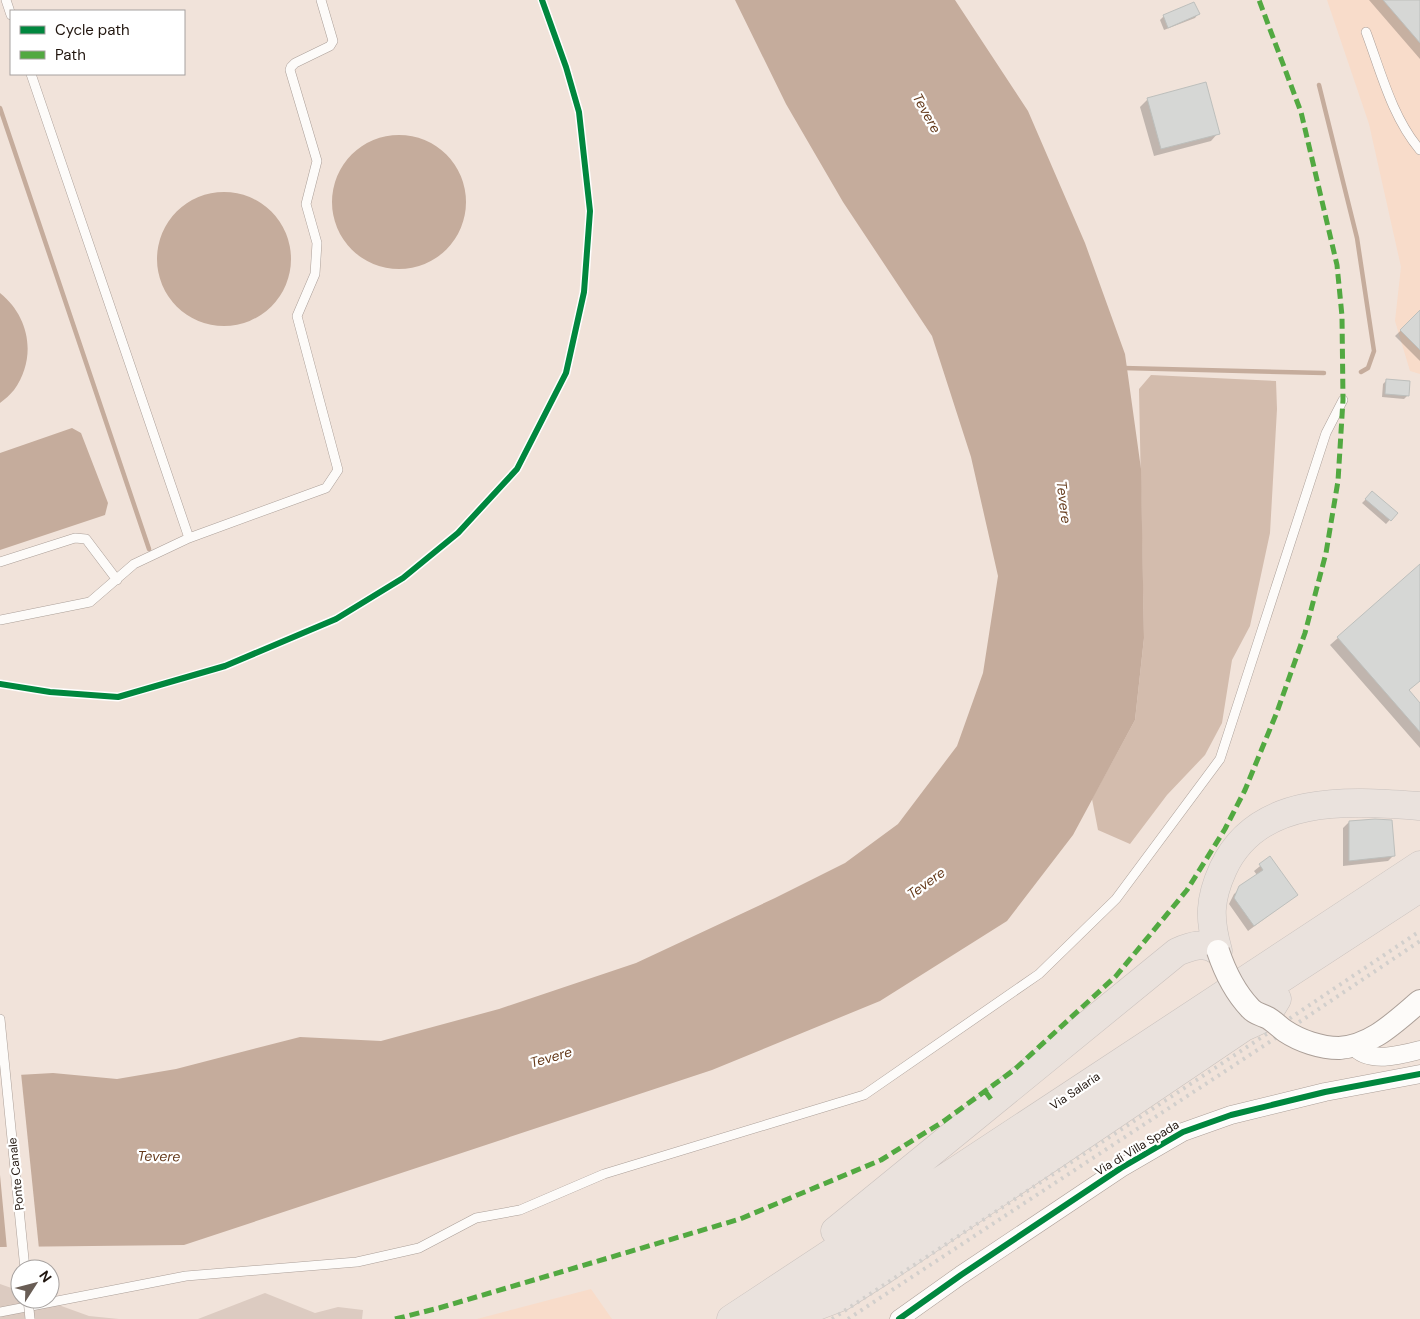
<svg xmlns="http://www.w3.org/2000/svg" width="1420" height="1319" viewBox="0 0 1420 1319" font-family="'DM Sans',sans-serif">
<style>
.built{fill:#f8dcca}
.green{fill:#dccbc1}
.forest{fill:#d3bcad}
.water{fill:#c5ac9c}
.pier{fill:#f1e3da}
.shadow{fill:#0003}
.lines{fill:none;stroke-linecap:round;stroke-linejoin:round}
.stream{stroke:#c5ac9c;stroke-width:4.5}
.building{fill:#d6d7d5;stroke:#bdbfbc}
.service-casing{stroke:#ab9f98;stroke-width:10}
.minor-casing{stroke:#ab9f98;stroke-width:19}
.tertiary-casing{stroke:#ab9f98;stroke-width:24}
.primary-casing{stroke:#c9c1bd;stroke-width:29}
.service{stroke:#fdfbf9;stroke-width:9}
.minor{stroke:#fdfbf9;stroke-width:18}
.tertiary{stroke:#fdfbf9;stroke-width:22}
.primary{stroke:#eae2dd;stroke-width:28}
.rail{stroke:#d2cfcc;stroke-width:4;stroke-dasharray:2.5 5;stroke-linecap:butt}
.service-bridge-casing{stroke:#ab9f98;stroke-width:10;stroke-linecap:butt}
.tertiary-bridge-casing{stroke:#ab9f98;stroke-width:24;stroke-linecap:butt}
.service-bridge{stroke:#fdfbf9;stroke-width:9}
.tertiary-bridge{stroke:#fdfbf9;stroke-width:22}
.quiet{stroke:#52a941;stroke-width:5;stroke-dasharray:10 5;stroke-linecap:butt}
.cycleway-casing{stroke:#fff;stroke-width:9}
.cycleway{stroke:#00873e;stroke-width:6}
.labels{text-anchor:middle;stroke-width:4.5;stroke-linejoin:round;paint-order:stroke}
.street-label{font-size:12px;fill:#20150e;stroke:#fff}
.water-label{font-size:14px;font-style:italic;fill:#663b1c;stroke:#fff}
</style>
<rect width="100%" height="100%" fill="#f1e3da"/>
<!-- built -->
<path class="built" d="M1327 0H1420V374L1410 371 1395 321 1401 267 1369 124Z
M591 1289 612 1319H477Z"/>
<!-- green -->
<path class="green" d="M0 1284 20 1291V1299H42L89 1316 119 1319H0Z
M265 1293 315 1313 338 1307 363 1310 362 1319H198Z"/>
<!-- forest -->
<path class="forest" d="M1151 375 1276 381 1277 409 1270 533 1250 626 1232 660 1222 723 1205 755 1167 795 1130 844 1098 830 1092 799 1135 720 1144 638 1139 389Z"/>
<!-- water -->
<path class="water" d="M735 0H955L1028 111 1085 243 1125 354 1141 469 1144 638 1135 720 1073 835 1007 921 880 1001 712 1070 184 1245 0 1247V1076L53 1073 117 1079 176 1069 300 1037 381 1041 499 1009 636 963 775 898 845 863 898 824 957 746 983 673 998 576 971 457 932 336 843 202 786 104Z
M332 202a67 67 0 1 1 134 0a67 67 0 1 1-134 0Z
M157 259a67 67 0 1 1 134 0a67 67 0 1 1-134 0Z
M0 293C30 317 37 358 14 390 10 395 5 399 0 403Z
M72 428 81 433 108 503 105 515 0 550V453Z"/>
<!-- pier -->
<path class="pier" d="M21 1073 39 1249H7L0 1175V1074Z"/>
<!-- shadow -->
<path class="shadow" d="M1369 0H1420V59Z
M1198 14 1195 18 1164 30 1160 20 1164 16Z
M1148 99 1218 133 1211 141 1154 156 1140 107Z
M1417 315 1420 318V361L1395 336Z
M1387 380 1408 395 1404 399 1382 397 1383 384Z
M1369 496 1396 513 1386 524 1362 503Z
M1420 565V680L1408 691 1420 705V748L1330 645Z
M1349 822 1393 856 1388 861 1343 866V828Z
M1270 858 1296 895 1248 931 1229 904 1234 894 1257 875 1254 871Z"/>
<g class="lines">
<!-- stream -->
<path class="stream" d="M1319 85 1357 238 1374 351 1368 368 1361 372
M0 108 149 549
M1123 368 1324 373"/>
</g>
<!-- building -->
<path class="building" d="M1383 0H1420V43Z
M1194 2 1200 14 1168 28 1163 15Z
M1206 82 1220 134 1161 149 1147 98Z
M1420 310V350L1400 330Z
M1386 379 1410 381 1409 396 1385 394Z
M1372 491 1398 513 1391 521 1365 499Z
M1420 564V681L1409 690 1420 703V732L1337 637Z
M1375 819 1392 820 1395 856 1349 861V821Z
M1270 856 1298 895 1254 926 1234 898 1239 886 1263 870 1259 864Z"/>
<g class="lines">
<!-- service casing -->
<g class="service-casing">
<path id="service" d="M6 0 11 15
M1366 32C1381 72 1392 117 1420 150
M31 74 189 538 326 488 338 470 297 316 315 274 317 243 306 204 317 161 290 70 291 67 295 63 330 46 333 41 321 0
M0 562 75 538 86 539 117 580
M0 620 90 602 134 564 189 538
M0 1019 25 1269
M0 1312 186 1276 357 1262 419 1248 476 1218 520 1210 604 1174 864 1095 1039 974 1116 899 1220 759 1326 433 1343 400"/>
</g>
<!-- minor casing -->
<g class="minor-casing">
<path id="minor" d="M1354 1046C1368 1064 1401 1055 1420 1050
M899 1319 961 1275 1121 1168 1183 1132 1231 1115 1325 1092 1420 1074"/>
</g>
<!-- tertiary casing -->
<g class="tertiary-casing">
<path id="tertiary" d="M1339 1048C1372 1046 1396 1021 1420 1001"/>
</g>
<!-- primary casing -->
<g class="primary-casing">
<path id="primary" d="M1218 951C1209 919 1209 900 1223 869 1258 793 1350 801 1420 806
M835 1231 1177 952C1191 946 1205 941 1218 951
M793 1315 841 1297 882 1271 1244 1027 1266 1017 1277 999
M731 1319 1420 865
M767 1319 1044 1137 1262 991 1420 888"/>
</g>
<!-- service -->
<use href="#service" class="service"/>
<!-- minor -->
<use href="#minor" class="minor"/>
<!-- tertiary -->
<use href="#tertiary" class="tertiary"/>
<!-- primary -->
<use href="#primary" class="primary"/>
<!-- rail -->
<path class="rail" d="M832 1319 1253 1043 1420 931
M848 1319 1271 1041 1420 941"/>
<!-- service-bridge casing -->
<g class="service-bridge-casing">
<path id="service-bridge" d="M28 1299 30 1319"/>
</g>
<!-- tertiary-bridge casing -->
<g class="tertiary-bridge-casing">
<path id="tertiary-bridge" d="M1218 951C1225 972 1234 991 1250 1008 1255 1014 1260 1014 1266 1017 1273 1020 1279 1027 1285 1031 1300 1041 1321 1048 1339 1048"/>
</g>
<!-- service-bridge -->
<use href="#service-bridge" class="service-bridge"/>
<!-- tertiary-bridge -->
<use href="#tertiary-bridge" class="tertiary-bridge"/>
<!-- quiet -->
<path class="quiet" d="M985 1091 993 1102
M395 1319 439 1308 740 1219 881 1160 944 1121 1014 1070 1116 976 1187 890 1225 829 1245 790 1277 712 1305 633 1326 553 1338 481 1343 400 1342 316 1337 265 1301 112 1259 0"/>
<!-- cycleway casing -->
<g class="cycleway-casing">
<path id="cycleway" d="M0 684 50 692 118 697 225 666 336 619 403 578 458 533 517 469 566 373 584 292 590 211 579 112 566 67 542 0
M899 1319 961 1275 1121 1168 1183 1132 1231 1115 1325 1092 1420 1074"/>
</g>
<!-- cycleway -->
<use href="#cycleway" class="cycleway"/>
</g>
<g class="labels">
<!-- street labels -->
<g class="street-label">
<text transform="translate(1075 1091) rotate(-34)" y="4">Via Salaria</text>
<text transform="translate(1137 1148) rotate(-31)" y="4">Via di Villa Spada</text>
<text transform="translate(16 1174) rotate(-96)" y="4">Ponte Canale</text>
</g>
<!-- water labels -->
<g class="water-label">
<text transform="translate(927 113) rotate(61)" y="5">Tevere</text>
<text transform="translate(1064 502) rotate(83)" y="5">Tevere</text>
<text transform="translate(926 883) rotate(-36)" y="5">Tevere</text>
<text transform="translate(551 1057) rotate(-16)" y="5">Tevere</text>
<text transform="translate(159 1156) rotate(1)" y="5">Tevere</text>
</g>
</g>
<!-- legend -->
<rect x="10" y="10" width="175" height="65" fill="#ffffff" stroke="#a6a19f"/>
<rect x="20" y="26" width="25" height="8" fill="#00873e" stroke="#a6a19f"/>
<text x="55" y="35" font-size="15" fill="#20150e">Cycle path</text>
<rect x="20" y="51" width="25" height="8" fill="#52a941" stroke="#a6a19f"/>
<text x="55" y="60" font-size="15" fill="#20150e">Path</text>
<!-- north arrow -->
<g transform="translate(35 1284) rotate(54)"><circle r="24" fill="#ffffff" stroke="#a6a19f"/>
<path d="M0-4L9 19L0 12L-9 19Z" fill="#695d55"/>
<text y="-8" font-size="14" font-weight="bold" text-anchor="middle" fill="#20150e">N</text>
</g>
</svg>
